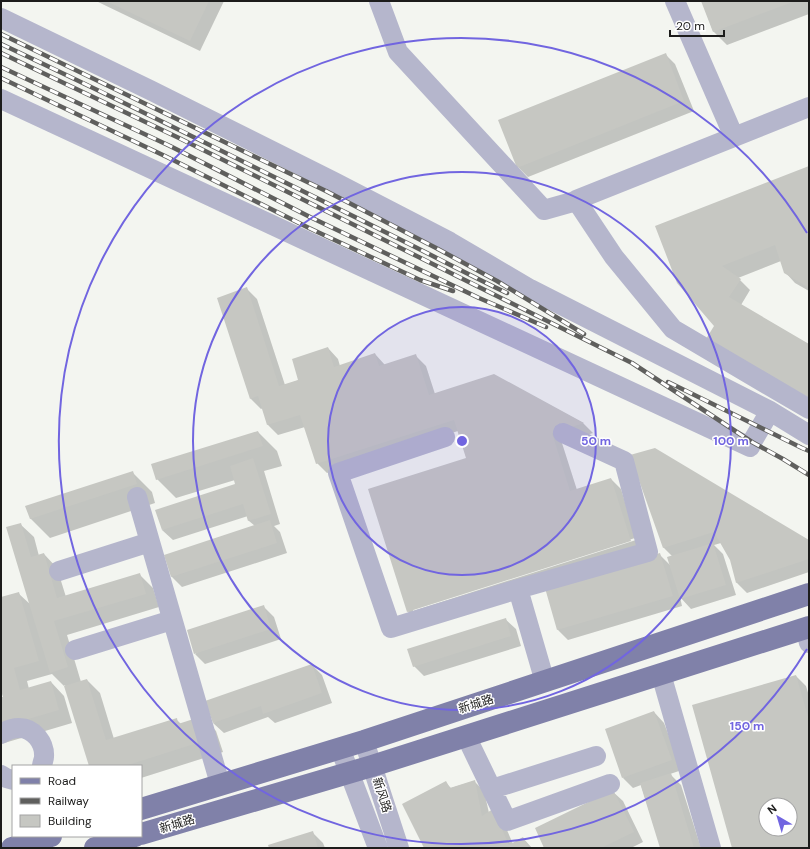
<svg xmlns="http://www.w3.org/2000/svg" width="810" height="849" viewBox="0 0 810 849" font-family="'DM Sans','Noto Sans SC',sans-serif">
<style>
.shadow{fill:#0003;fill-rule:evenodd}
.building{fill:#c6c7c2;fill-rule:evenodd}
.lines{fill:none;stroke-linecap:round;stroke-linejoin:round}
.minor{stroke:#b5b6cc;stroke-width:20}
.major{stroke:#8081a9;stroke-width:22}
.rail-casing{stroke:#5f5f5d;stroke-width:4.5}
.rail{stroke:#fff;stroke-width:3;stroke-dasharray:9;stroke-linecap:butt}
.ring{fill:none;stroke:#7165e0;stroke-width:2}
.labels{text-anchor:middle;stroke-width:3;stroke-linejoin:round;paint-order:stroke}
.street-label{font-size:12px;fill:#1c1c1b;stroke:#fff}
.centre{fill:#7165e0;stroke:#fff;stroke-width:2}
.ring-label{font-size:12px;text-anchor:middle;font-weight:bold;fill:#7165e0;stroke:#fff;stroke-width:3;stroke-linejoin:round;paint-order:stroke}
</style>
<rect width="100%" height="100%" fill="#f3f5f0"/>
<!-- shadow -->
<path class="shadow" d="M96 1H224L200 51Z
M702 1H809V14L727 45 713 31Z
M665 54 675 64 694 111 528 177 518 167Z
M809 167V291L795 283 785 272 781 261 738 278 750 290 741 305 809 345 716 326 678 283Z
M247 289 257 299 285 385 299 380 328 348 338 359 340 366 375 354 385 365 416 356 426 366 435 394 494 375 583 423 593 433 562 443 577 490 611 479 621 489 640 551 418 622 408 612 467 459 458 431 327 473 317 463 305 427 278 435 268 425 263 408 261 409 251 399ZM635 538 636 540 413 611V609Z
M258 432 277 451 282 466 264 471 280 524 274 526 280 532 287 553 182 587 172 577 165 556 255 526 249 521 248 516 173 540 162 530 237 484 235 480 176 498 157 479Z
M632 455 809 541V572L747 593 737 583 731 560 721 543 714 545 723 554 736 595 691 609 680 597 682 606 568 640 558 630 546 589 659 554 671 566 673 557 664 548Z
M132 472 152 492 155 503 50 538 30 518Z
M20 524 34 537 39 556 44 554 57 568 66 597 140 575 153 588 159 607 67 635 81 682 87 680 100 693 114 739 176 719 181 724 203 717 216 731 223 752 141 778V766H90L65 685 64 686 52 674 27 681 29 689 51 682 64 696 72 723 1 744V698L4 697 1 689V598L18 593 31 605Z
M263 606 274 617 281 639 205 664 195 654Z
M505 619 516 629 521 646 424 676 414 666Z
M312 665 322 675 332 703 275 723 268 717 224 733 213 723Z
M796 676 806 686 809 696V848H733ZM766 805H790V829H766Z
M654 712 664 723 682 770 670 774 681 785 701 848H661L641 785 633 788 623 778Z
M474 781 484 791 489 813 503 821 513 844 523 838 532 848H425L446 783 451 788Z
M612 791 623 801 643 842 631 848H546Z
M313 833 323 843 325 848H270Z"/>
<!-- building -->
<path class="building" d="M106 1H209L190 41Z
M701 1H795L713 32Z
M666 53 684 101 517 168 498 120Z
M809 166V288L784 273 775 245 722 266 741 279 729 297 809 344V398L706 339 714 326 677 283 655 226Z
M247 287 279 386 298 380 292 359 328 347 334 367 375 353 379 366 416 354 429 395 494 374 584 423 552 433 570 491 611 478 631 541 407 612 368 489 466 458 454 420 316 464 300 415 267 425 258 396 250 399 217 298Z
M258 431 263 446 156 480 151 464Z
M655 448 809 540V559L736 583 730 560 714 532 663 548 630 455Z
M253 458 271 514 248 521 243 504 162 530 155 510 235 484 230 466Z
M133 471 137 484 30 519 25 506Z
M270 520 277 543 171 577 164 555Z
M21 523 31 557 44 553 57 598 140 573 146 594 54 621 68 667 50 673 6 527Z
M713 543 726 585 680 599 667 557Z
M660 553 673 596 557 630 545 588Z
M19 592 39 661 14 668 20 690 51 681 59 710 1 727V697H3L1 691V597Z
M264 605 271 629 194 654 187 630Z
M506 618 511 636 413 667 407 649Z
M312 664 322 693 263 714 261 706 213 723 205 701Z
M796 675 809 720V848H732L692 705ZM766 805H790V829H766Z
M87 679 106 740 177 718 178 724 203 716 210 739 125 766H89L64 686Z
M654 711 672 760 622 778 605 729Z
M671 773 694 848H660L640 783Z
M475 780 482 816 493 809 509 845 523 837 529 848H424L402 804 446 781 450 788Z
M613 790 634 832 601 848H544L535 828Z
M313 831 318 848H269L268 845Z"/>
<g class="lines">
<!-- minor -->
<path class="minor" d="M379 1 398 52 544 210 576 201
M675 1 734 137
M1 18 150 90 334 182 450 242 530 289 770 411 809 435
M1 99 750 447 752 442 770 411
M809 107 576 200 614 257 673 329 809 409
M445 437 338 473 391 628 518 589
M137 497 220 784
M59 571 150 542
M805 628 809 643
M75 650 172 620
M661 674 711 848
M545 682 518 589 648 552 624 461 563 433
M1 734C7 730 12 728 19 728 34 728 45 743 44 757 44 760 42 763 42 766
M466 736 507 821 610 784
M364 741 399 848
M340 748 378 848
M1 775 6 778 13 780
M492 789 596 756"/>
<!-- major -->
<path class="major" d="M141 809 364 741 809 594
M141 834 372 766 809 627
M12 848 51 836
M95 848 135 836"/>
<!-- rail casing -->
<g class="rail-casing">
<path id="rail" d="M1 34 326 191 438 249 497 281 584 334
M1 44C129 104 256 168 383 231 424 251 465 273 507 293
M1 53 179 138 632 363 752 442 783 459 809 475
M1 67 170 146 310 217 479 298 546 327
M1 78 167 157 309 228 420 280 453 291
M668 382 802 448 809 451"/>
</g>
<!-- rail -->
<use href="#rail" class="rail"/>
</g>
<!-- distance rings -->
<circle cx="462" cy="441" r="134" fill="#7165e0" fill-opacity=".12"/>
<g class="ring">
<circle cx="462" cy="441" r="134"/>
<circle cx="462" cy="441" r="269"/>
<path d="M807 649A403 403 0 1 1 807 233"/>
</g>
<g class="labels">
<!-- street labels -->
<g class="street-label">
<text transform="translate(476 704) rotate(-18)" y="4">新城路</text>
<text transform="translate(382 795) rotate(72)" y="4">新风路</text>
<text transform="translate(177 824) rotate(-17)" y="4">新城路</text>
</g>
</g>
<circle cx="462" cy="441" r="6" class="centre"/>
<g class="ring-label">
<text x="596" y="445">50 m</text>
<text x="731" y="445">100 m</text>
<text x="747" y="730">150 m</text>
</g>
<!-- border -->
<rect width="810" height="849" fill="none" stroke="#1c1c1b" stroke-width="4"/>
<!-- legend -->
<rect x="12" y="765" width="130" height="72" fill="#ffffff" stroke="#a4a4a4"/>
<rect x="20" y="778" width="20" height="6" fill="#8081a9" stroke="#a4a4a4"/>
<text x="48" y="785" font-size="12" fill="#1c1c1b">Road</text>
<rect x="20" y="798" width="20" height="6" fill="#5f5f5d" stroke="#a4a4a4"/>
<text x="48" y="805" font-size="12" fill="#1c1c1b">Railway</text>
<rect x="20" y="815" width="20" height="12" fill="#c6c7c2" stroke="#a4a4a4"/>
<text x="48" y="825" font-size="12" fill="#1c1c1b">Building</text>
<!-- north arrow -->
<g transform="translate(778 817) rotate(322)"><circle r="19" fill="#ffffff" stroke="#a4a4a4"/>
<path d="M0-3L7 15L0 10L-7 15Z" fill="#7165e0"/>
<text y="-6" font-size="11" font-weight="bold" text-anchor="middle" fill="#1c1c1b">N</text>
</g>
<!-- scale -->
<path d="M670 30v6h54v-6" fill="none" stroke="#1c1c1b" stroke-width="2"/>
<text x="676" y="30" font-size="12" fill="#1c1c1b" stroke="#ffffff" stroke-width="3" paint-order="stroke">20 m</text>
</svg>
